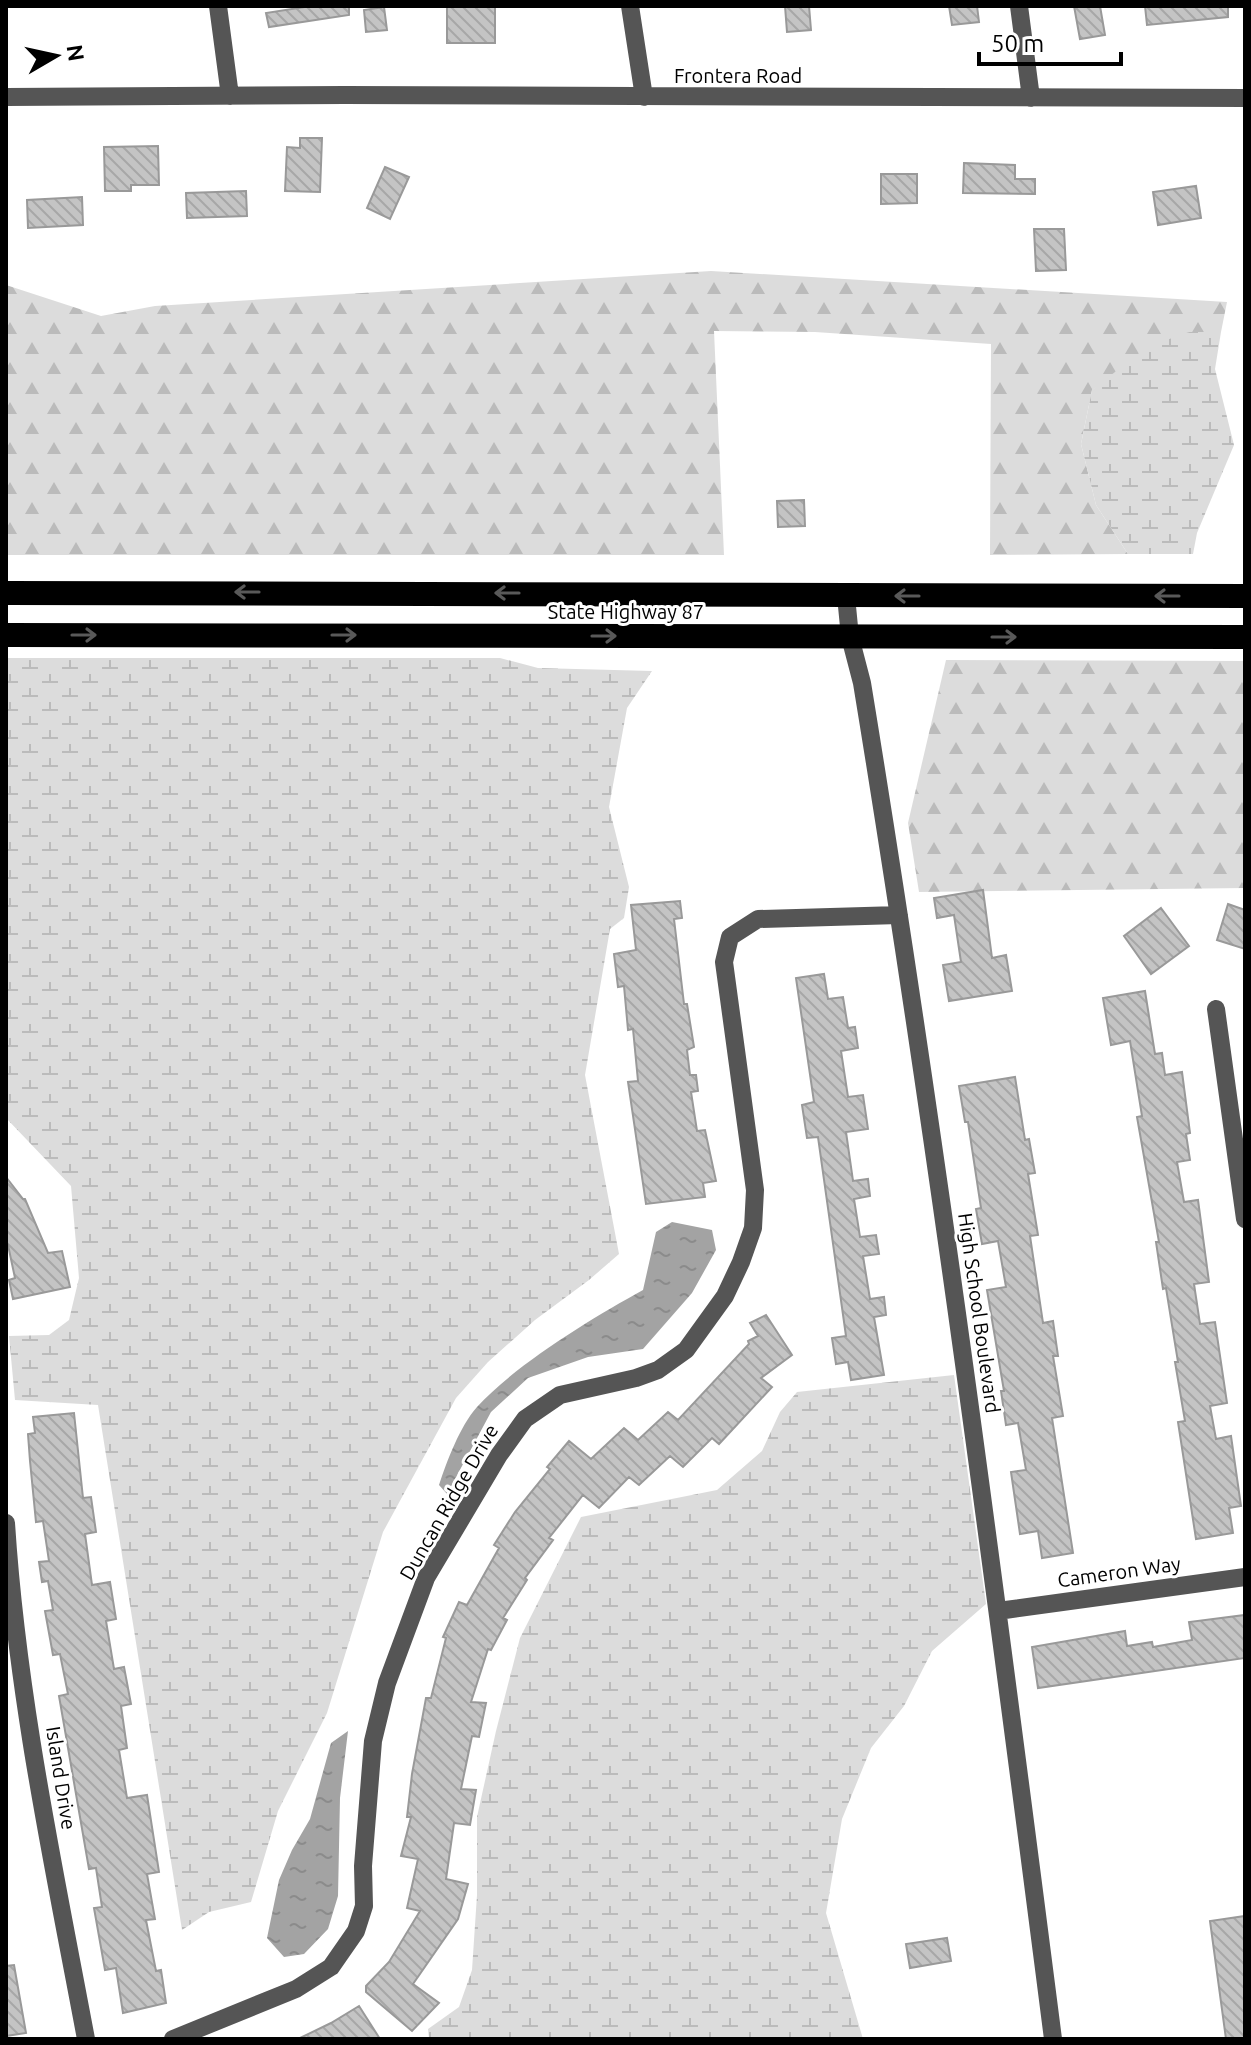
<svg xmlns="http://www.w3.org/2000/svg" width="1251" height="2045" viewBox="0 0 1251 2045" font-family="Ubuntu,sans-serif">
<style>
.forest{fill:url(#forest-firs)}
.wetland{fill:url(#wetland-marsh)}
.water{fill:url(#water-ripples)}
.building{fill:url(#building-back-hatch);stroke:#999;stroke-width:2}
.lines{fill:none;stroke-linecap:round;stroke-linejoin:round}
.minor{stroke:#555;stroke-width:18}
.highway{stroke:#000;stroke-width:24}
.oneway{stroke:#595959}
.labels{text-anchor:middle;stroke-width:6;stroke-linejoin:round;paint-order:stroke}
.street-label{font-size:20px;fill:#000;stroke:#fff}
</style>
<defs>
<pattern id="forest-firs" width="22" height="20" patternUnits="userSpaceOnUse" patternTransform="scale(2)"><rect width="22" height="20" fill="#dcdcdc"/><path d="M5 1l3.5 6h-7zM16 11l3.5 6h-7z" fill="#bbb"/></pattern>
<pattern id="wetland-marsh" width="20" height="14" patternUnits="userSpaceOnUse" patternTransform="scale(2)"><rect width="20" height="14" fill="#dcdcdc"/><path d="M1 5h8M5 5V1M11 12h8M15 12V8" fill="none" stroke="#bbb"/></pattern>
<pattern id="water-ripples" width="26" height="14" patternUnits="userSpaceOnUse" patternTransform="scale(2)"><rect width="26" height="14" fill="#a3a3a3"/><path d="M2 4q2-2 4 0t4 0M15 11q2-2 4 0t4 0" fill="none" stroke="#8b8b8b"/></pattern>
<pattern id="building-back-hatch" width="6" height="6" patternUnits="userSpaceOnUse" patternTransform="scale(2)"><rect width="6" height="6" fill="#c4c4c4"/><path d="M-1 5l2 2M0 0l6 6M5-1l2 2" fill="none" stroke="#a7a7a7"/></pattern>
</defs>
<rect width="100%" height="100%" fill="#fff"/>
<!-- forest -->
<path class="forest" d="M711 271 1227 302 1221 332H1189L1092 390 1081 444 1096 505 1128 554 990 555 991 344 815 332 714 331 724 555H6V285L101 316 155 306Z
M946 660 1245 661V888L919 892 908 823Z"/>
<!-- wetland -->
<path class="wetland" d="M1189 332H1221L1215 369 1234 445 1197 533 1193 554H1128L1096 505 1081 444 1092 390 1147 347Z
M6 658H500L538 668 652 671 627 708 609 807 629 887 624 918 610 929 585 1075 619 1254 589 1280 535 1320 488 1362 456 1398 383 1532 327 1713 278 1811 251 1902 209 1912 182 1930 98 1405 15 1400 9 1336 49 1335 69 1320 79 1278 71 1186 6 1118Z
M954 1375 986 1604 932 1651 904 1706 871 1748 842 1819 826 1913 863 2039H429L428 2029 459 2007 472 1970 477 1895V1817L496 1731 520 1638 581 1517 717 1490 762 1451 780 1412 797 1392Z"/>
<!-- water -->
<path class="water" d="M672 1222 712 1230 716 1250 692 1293 643 1349 588 1357 528 1378 491 1412 447 1494 439 1485C447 1461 460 1426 477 1407 515 1365 592 1318 643 1290L656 1232Z
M348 1731 340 1798 338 1896 328 1929 304 1954 284 1957 267 1938 279 1880 292 1850 310 1819 331 1743Z"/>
<!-- building -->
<path class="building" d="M311 6H349V15L269 27 266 13Z
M447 6H495V43H447Z
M785 6H809L811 30 787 32Z
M949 6H977L979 22 952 25Z
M1074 6H1100L1105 35 1080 39Z
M1145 6H1228V17L1147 25Z
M384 7 387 30 366 32 364 10Z
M300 138H322L320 192 285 191 287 147 300 148Z
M158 146 159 185H131V191H105L104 147Z
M964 163 1015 165V179H1035V194L963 193Z
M385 167 409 177 390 219 367 208Z
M881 174H917V203L881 204Z
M1196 186 1201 218 1158 225 1153 192Z
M246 191 247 216 187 218 186 193Z
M82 197 83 225 28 228 27 200Z
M1034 229H1064L1066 270 1036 271Z
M804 500 805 526 778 527 777 501Z
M983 890 992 958 1006 955 1012 991 949 1001 943 965 961 962 954 915 937 918 934 898Z
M680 901 682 918 674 919 684 1004H687L694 1047 687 1050 690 1075H696L698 1091 691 1092 697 1131 705 1130 716 1181 703 1183 705 1197 646 1204 628 1082 638 1081 633 1029 628 1030 624 986 618 987 614 954 636 950 631 905Z
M1228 904 1245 910V949L1217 940Z
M1161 908 1189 946 1151 974 1124 936Z
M824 974 828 999 843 997 848 1028 855 1027 858 1048 841 1051 848 1097 863 1095 868 1129 846 1132 853 1181 868 1179 870 1196 854 1199 860 1237 876 1235 879 1254 863 1256 870 1299 884 1297 886 1315 874 1317 884 1375 851 1380 848 1362 836 1364 832 1338 846 1336 818 1137 807 1138 802 1105 814 1102 796 978Z
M1145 991 1155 1054 1162 1053 1165 1075 1182 1072 1190 1133 1186 1134 1190 1160 1177 1162 1184 1202 1198 1200 1209 1282 1194 1284 1200 1324 1215 1322 1227 1403 1210 1406 1216 1439 1231 1436 1241 1506 1229 1508 1233 1533 1196 1539 1178 1422 1185 1421 1175 1362H1178L1166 1288 1163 1289 1156 1242H1159L1137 1117 1142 1116 1130 1041 1111 1045 1103 998Z
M1015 1077 1025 1140 1029 1139 1035 1173 1028 1174 1038 1235 1030 1236 1043 1323 1053 1321 1058 1356H1053L1063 1416 1052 1418 1073 1553 1042 1558 1038 1531 1020 1534 1011 1472 1026 1470 1018 1423 1006 1425 1001 1391H1004L987 1290 1006 1287 998 1241 982 1244 976 1209 981 1208 968 1122H965L959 1086Z
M6 1177 23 1199H25L48 1253 62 1251 70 1287 13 1299 9 1280 15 1278 8 1245 6 1246Z
M766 1315 792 1355 761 1378 772 1387 719 1444 712 1438 683 1467 670 1456 639 1485 629 1477 599 1508 583 1495 549 1538 553 1540 525 1578 527 1580 503 1618 507 1620 491 1650 488 1649 471 1702 486 1703 479 1737 472 1736 461 1789 476 1790 470 1825 454 1823 446 1879 468 1884 458 1919 413 1984 439 2003 412 2031 366 1992V1986L389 1962 420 1911 407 1908 418 1859 401 1856 411 1817H407L412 1774 426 1698H431L446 1638 443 1637 459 1602 467 1605 499 1548 494 1545 515 1512 550 1469 547 1467 569 1441 591 1459 624 1428 638 1440 668 1412 678 1420 749 1344 748 1341 758 1336 750 1323Z
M74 1413 83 1498 91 1497 96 1532 85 1534 92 1585 110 1582 116 1619 106 1621 114 1669 124 1667 131 1704 121 1706 127 1748 119 1750 127 1798 147 1795 159 1872 147 1874 155 1919 146 1920 156 1971 161 1970 166 2003 123 2013 116 1968 105 1970 94 1908 102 1907 96 1868 89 1869 59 1696 68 1694 60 1654 53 1655 45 1611 53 1610 48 1581 42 1582 39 1562 49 1561 43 1521 36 1522 30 1461 28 1434 35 1433 33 1417Z
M1245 1615V1658L1038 1688 1032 1647 1125 1631 1127 1646 1152 1642 1153 1647 1192 1640 1189 1622Z
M1245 1916V2039H1226L1210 1921Z
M947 1938 951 1961 910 1968 906 1944Z
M14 1965 26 2033 6 2036V1966Z
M359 2006 380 2039H298L331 2023Z"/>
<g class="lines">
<!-- minor -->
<path class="minor" d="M218 6 230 96
M630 6 644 97
M1019 6 1031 98
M6 97 344 95 1245 98
M846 596 850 637 862 683C936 1134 995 1586 1053 2039
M1216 1009 1245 1219
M6 1523C17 1696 54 1868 86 2039
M998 1611 1245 1577
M173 2039 296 1989 331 1967 356 1931 364 1906 363 1866 373 1741 387 1683 426 1578 499 1455 525 1419 560 1395 636 1378 658 1370 686 1350 725 1296 741 1262 753 1228 755 1190 724 962 730 937 758 919 899 915"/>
<!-- highway -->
<path class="highway" d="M6 593 1245 596
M6 635 1245 637"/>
</g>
<!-- one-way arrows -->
<defs><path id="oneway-shaft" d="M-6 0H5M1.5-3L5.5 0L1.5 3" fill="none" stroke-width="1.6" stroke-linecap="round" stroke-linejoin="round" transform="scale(2)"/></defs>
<g class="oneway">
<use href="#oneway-shaft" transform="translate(247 592) rotate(180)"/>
<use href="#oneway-shaft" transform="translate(507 593) rotate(-180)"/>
<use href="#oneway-shaft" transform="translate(907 596) rotate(-180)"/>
<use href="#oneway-shaft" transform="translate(1167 596) rotate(-180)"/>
<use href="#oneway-shaft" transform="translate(84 635)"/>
<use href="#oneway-shaft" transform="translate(344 635)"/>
<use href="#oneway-shaft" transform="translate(604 636)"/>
<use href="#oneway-shaft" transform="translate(1004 637)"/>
</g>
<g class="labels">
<!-- street labels -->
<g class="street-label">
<text x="738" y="83">Frontera Road</text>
<text x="626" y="619">State Highway 87</text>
<text transform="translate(979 1313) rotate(82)" y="7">High School Boulevard</text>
<text transform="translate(449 1502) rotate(-60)" y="7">Duncan Ridge Drive</text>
<text transform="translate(1119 1572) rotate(-8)" y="7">Cameron Way</text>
<text transform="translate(61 1778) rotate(81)" y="7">Island Drive</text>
</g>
</g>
<!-- border -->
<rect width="1251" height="2045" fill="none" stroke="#000000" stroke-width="16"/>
<!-- north arrow -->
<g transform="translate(56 56) rotate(81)" stroke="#ffffff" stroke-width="6" paint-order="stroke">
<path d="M0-6L14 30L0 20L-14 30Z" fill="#000000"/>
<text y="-12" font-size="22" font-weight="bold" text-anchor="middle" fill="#000000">N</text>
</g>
<!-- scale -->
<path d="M979 52v12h142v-12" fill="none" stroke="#000000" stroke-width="4"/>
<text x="991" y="52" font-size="24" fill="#000000" stroke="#ffffff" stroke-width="6" paint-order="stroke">50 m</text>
</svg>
